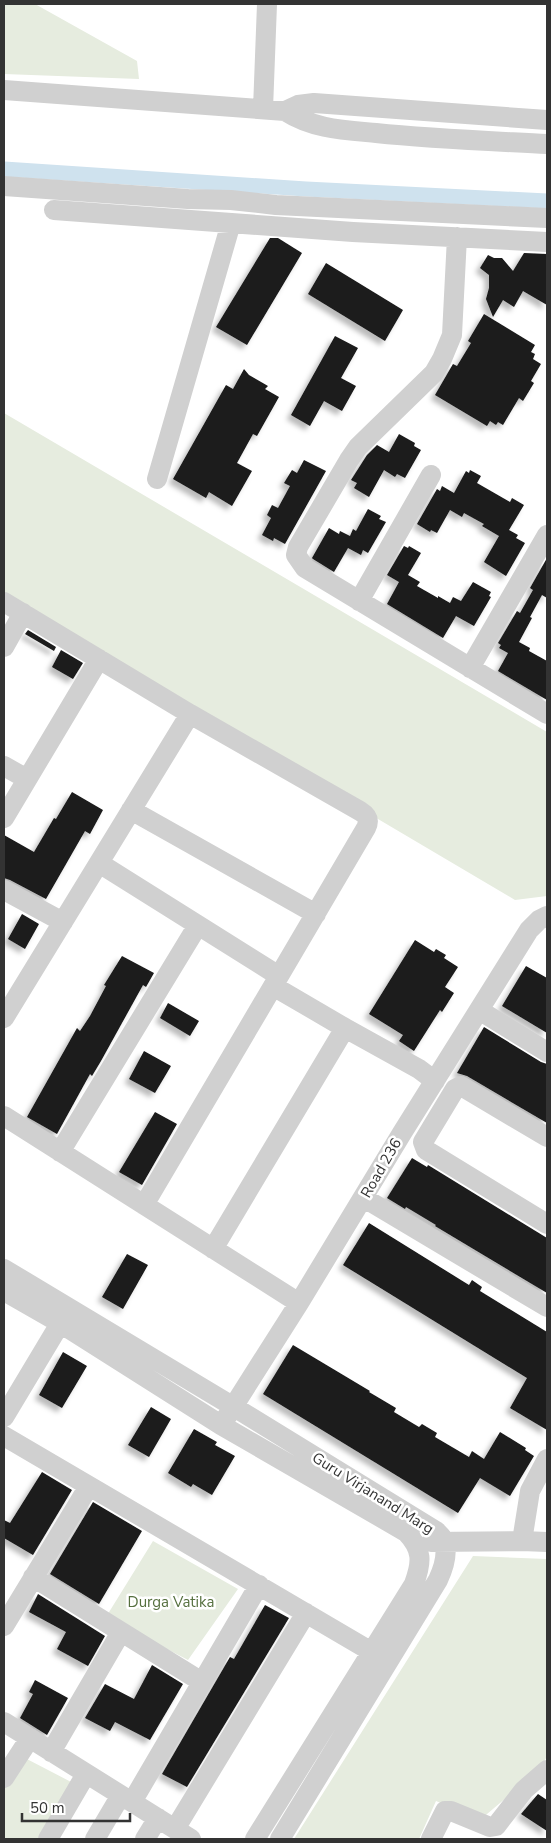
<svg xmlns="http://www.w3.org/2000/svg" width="551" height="1843" viewBox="0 0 551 1843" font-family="'Nunito Sans',sans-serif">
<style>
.green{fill:#e6ecdf}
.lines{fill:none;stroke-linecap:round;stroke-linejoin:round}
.canal{stroke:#cfe2ee;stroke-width:15}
.building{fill:#1a1a1a;filter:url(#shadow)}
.minor{stroke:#d0d0d0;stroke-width:20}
.labels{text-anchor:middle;stroke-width:5;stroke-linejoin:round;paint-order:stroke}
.street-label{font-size:15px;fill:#333;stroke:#fff}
.park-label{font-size:15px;fill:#56703f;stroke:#fff}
</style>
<defs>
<filter id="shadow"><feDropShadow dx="-4.5" dy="4.5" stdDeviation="2.5" flood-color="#0004"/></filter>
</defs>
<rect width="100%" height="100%" fill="#fff"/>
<!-- green -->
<path class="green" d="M4 4H35L137 61 139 79 4 74Z
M4 413 547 732V896L515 900 4 598Z
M153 1541 238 1589 188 1660 106 1617Z
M473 1556 547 1559V1756L541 1768 480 1820 436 1801 419 1839H294Z
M23 1757 75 1784 42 1839H4V1790Z"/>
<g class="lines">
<!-- canal -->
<path class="canal" d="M4 169 306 189 547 201"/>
</g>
<!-- building -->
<path class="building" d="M270 238H278L302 253 247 345 216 327Z
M524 253 547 254V305L523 291 514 307 503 300 493 317 486 299 489 288V275L480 268 488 255 494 258H502L513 271Z
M326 263 403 310 385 341 308 294Z
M484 314 535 345 531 352 535 354 533 359 541 364 531 381 534 383 523 401 519 398 503 425 498 422 496 425 490 421 487 426 435 395 453 364 457 366 471 343 468 341Z
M335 336 358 348 341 378 356 386 342 411 324 401 310 426 291 415Z
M244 369 249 375 268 386 265 389 279 397 257 436 253 434 237 463 252 471 232 506 209 492 206 498 173 479 226 385 233 389Z
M399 434 415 443 414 446 421 450 405 478 397 474 395 477 384 470 369 497 354 488 357 483 351 480 367 455 377 445 389 452Z
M304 460 326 471 285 544 274 538 273 541 262 535 271 518 267 515 272 505 278 508 290 486 284 483 292 470 297 473Z
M470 470 481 476 477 483 510 502 512 498 524 505 509 530 518 535 516 538 525 543 506 576 484 562 499 536 482 526 484 524 464 513 462 517 450 510 437 533 431 530 430 532 417 524 437 489 440 491 442 486 454 493 466 471 469 473Z
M368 509 381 516 379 519 386 522 368 553 363 550 361 555 348 548 334 572 313 559 312 558 329 528 339 534 340 531 350 536 353 529 356 531Z
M404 546 408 548 409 546 421 553 408 575 420 582 417 586 438 598V596L450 603 453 597 461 601 473 582 491 592 489 596 491 597 474 626 456 616 443 638 387 604 399 582 387 575Z
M547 558V598L542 595 530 617 532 618 519 642 530 648 529 651 547 661V700L498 671 508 653 499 648 501 645 498 643 517 611 520 613 533 590 530 588Z
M28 630 56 647 54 651 25 634Z
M61 650 83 663 73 679 52 667Z
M72 792 103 810 90 834 85 831 46 899 10 880 4 878V835L34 852 54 818 56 819Z
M22 914 39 924 25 949 8 939Z
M415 940 434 952 436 949 446 955 444 958 458 967 445 987 454 993 442 1012 440 1010 414 1051 399 1041 403 1035 369 1014Z
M122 956 154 973 146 987 143 985 101 1061 92 1076 90 1074 57 1134 27 1117 77 1028 80 1031 90 1016 106 986 104 985Z
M526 966 547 978V1033L502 1006Z
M168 1003 199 1021 190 1036 160 1018Z
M484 1027 541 1062 547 1064V1123L467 1076 457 1073Z
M144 1051 171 1066 155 1093 129 1079Z
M155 1112 177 1124 142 1185 119 1172Z
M412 1158 427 1167 428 1165 547 1238V1293L435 1226 436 1225 406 1207 405 1209 387 1198Z
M369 1223 469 1285 472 1280 482 1287 480 1291 547 1332V1430L510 1408 527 1378 343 1265Z
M127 1254 148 1265 123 1309 102 1297Z
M293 1345 370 1391 369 1392 396 1408 394 1412 419 1427 422 1424 437 1433 435 1437 469 1457 472 1451 484 1459 500 1432 526 1448 525 1450 534 1456 510 1496 480 1478 458 1513 263 1394Z
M63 1352 87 1366 62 1408 39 1395Z
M151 1407 171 1419 149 1457 128 1445Z
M194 1429 217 1442 215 1445 235 1456 212 1495 193 1484 191 1487 168 1473Z
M42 1472 72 1490 33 1555 4 1538V1520L10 1523Z
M93 1502 142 1531 99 1604 50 1574Z
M38 1594 105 1636 88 1666 57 1649 66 1632 29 1612Z
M265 1605 289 1618 187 1787 162 1774 230 1657 234 1659Z
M152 1665 183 1684 150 1740 115 1722 110 1731 85 1718 105 1684 134 1699Z
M35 1680 68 1698 47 1735 20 1718 33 1694 29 1692Z
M538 1794 547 1800V1831L521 1814Z"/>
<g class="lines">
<!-- minor -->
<path class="minor" d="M4 90 285 111C313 129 344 130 376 133 433 139 490 141 547 144
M263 109 267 4
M285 111 298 105 314 103 547 120
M4 186 188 199 231 200 276 205 547 218
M54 210 353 232 547 242
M457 237 452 335 442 359 434 373 358 447 349 460 298 547 296 555 305 568 547 714
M157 479 231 223
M359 601 431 475
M4 602 190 714 360 811C368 816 370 820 366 828L279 976
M4 647 23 613
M470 668 547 535
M4 766 27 779
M131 810 316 914
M4 818 99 659
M99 863 279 976 144 1205
M4 890 63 922
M273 986 345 1028 419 1069 435 1081
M479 1010 547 1052
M4 1018 190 714
M4 1116 299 1303
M547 1137 461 1086 455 1089 423 1142 426 1150 547 1224
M60 1152 198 925
M364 1198 547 1307
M213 1249 345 1028
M4 1269 234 1407 436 1531C452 1544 445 1565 438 1580L280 1839
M4 1291 60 1323 221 1425 406 1532C423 1550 422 1562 414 1584L255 1839
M4 1417 67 1312
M226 1418 299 1303 402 1133 529 930 539 920 547 916
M4 1436 372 1652
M522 1541 530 1491 547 1459
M431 1542 522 1541 547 1542
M33 1577 202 1682
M4 1626 89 1486
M4 1722 191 1839
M51 1752 121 1632
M4 1778 30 1738
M132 1802 259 1585
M175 1829 306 1613
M48 1839 86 1774
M95 1839 121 1795
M145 1839 158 1818
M431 1839 445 1811H451L490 1827 496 1826 524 1790 547 1770"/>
</g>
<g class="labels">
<!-- street labels -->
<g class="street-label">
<text transform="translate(381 1168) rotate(-60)" y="5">Road 236</text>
<text transform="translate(373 1493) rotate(32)" y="5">Guru Virjanand Marg</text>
</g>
<!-- park labels -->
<g class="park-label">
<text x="171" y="1607">Durga Vatika</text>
</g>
</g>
<!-- border -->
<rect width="551" height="1843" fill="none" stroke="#333333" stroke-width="10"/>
<!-- scale -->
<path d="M22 1813v8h108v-8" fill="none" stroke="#333333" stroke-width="2.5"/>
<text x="30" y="1813" font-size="15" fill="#333333" stroke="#ffffff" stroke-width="4" paint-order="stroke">50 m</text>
</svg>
